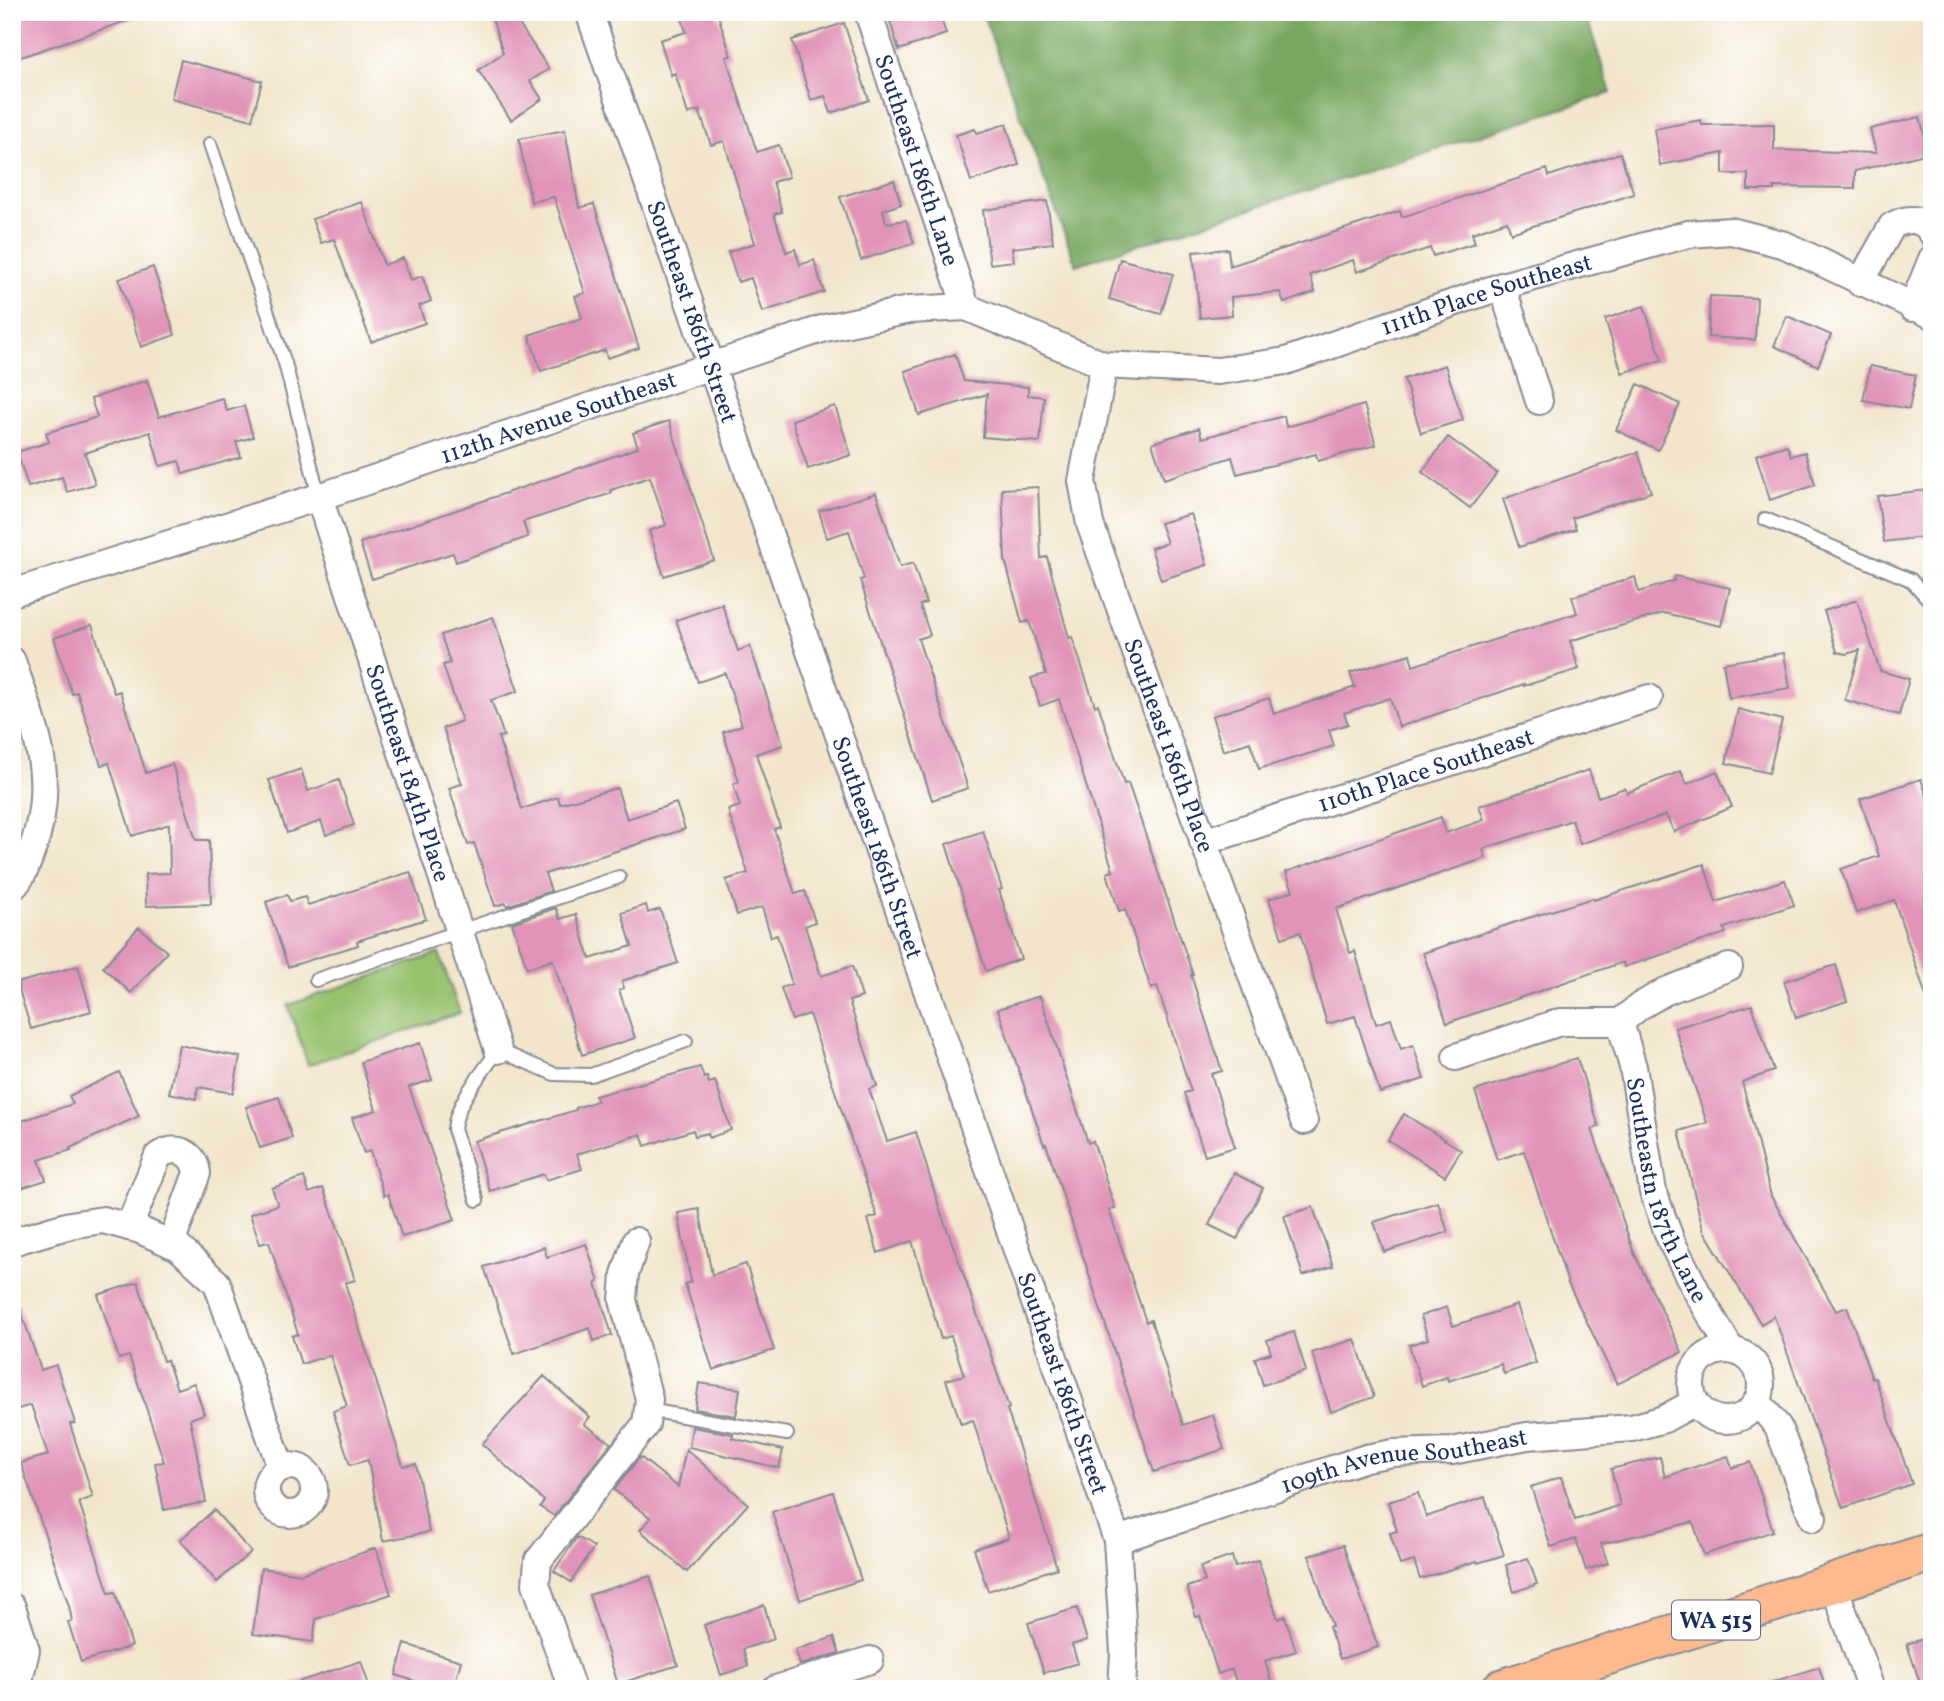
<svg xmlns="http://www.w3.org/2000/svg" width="1944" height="1701" viewBox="0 0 1944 1701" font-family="Vollkorn,serif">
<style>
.green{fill:#97c16d;stroke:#597866;stroke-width:2}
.forest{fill:#79a760;stroke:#4a6b5f;stroke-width:2}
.building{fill:#e194b7}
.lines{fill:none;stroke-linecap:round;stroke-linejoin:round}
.lane-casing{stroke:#868a94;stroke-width:16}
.street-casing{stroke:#868a94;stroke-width:30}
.primary-casing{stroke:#868a94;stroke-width:42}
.lane{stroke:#fff;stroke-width:12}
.street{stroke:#fff;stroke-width:26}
.primary{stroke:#fcba8e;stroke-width:38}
.labels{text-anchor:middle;stroke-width:5;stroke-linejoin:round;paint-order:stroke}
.shield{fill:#fff;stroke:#5f6d8e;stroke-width:2}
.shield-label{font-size:23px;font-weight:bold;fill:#1b2f5e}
.street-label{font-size:24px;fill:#1b2f5e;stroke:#fff}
</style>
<rect width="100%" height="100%" fill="#fff"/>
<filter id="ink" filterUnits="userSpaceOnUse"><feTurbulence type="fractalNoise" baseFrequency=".0143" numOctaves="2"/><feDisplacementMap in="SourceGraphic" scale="14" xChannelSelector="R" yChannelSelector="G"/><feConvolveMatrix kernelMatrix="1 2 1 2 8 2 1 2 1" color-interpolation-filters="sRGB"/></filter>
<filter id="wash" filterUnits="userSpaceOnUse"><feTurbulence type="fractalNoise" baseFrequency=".00686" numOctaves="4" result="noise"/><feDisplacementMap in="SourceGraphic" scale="28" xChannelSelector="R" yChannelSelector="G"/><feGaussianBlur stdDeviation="1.57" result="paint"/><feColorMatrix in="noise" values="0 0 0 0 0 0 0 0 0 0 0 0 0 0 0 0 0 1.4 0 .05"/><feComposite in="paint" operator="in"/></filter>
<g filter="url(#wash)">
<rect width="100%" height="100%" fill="#f2e5cb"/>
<!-- green -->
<path class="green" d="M439 953 460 1013 308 1065 288 1005Z"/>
<!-- forest -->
<path class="forest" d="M982 12H1585L1611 93 1076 265Z"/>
<g id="blocks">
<!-- building -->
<path class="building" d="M12 12H140L141 16 12 60Z
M490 12H511L549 69 530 81 542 99 511 120 478 70 503 53Z
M680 12H717L731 56 726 57 757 152 779 145 789 177 773 182 782 212 774 214 786 252 795 249 800 265 814 260 824 292 762 312 751 278 738 282 728 252 755 243 724 141 711 145 699 110 688 114 675 73 671 75 660 40 686 32Z
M887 12H939L946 34 899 50Z
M844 23 869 100 831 113 825 96 811 100 792 40Z
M181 60 262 81 252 120 171 99Z
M1920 117 1929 153 1855 171V188L1774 187V190H1748V174H1723V153L1660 165 1654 129 1701 120 1702 125 1774 124V150L1876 153 1870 129Z
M1006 124 1019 165 971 181 956 135 975 129 977 133Z
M565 130 579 208 594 204 639 348 607 358 605 350 541 371 529 335 582 318 575 296 585 293 554 197 531 202 519 139Z
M1620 153 1634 194 1511 233 1507 221 1472 233 1475 243 1433 256 1430 248 1357 272 1353 260 1310 275 1315 292 1284 303 1280 292 1231 297 1232 315 1200 318 1193 252 1228 249 1230 266 1400 211 1402 217 1547 169 1549 176Z
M894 180 901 204 883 210 886 223 906 220 914 243 861 260 840 197Z
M1047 201 1053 243 1012 248 1014 261 990 264 983 210Z
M362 202 384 265 403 258 411 280 422 276 431 301 419 306 425 323 371 342 334 239 321 243 312 219Z
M1120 259 1173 274 1161 314 1109 299Z
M153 267 175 335 141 347 119 279Z
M1710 296 1757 298 1755 340 1708 337Z
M1644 306 1662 360 1622 373 1605 319Z
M1787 316 1831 335 1818 366 1774 346Z
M955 354 964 381 1028 387V395L1044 397 1040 442 983 437 987 394 919 415 905 371Z
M1445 365 1463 420 1421 433 1404 379Z
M1870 366 1916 375 1909 409 1863 400Z
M147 380 159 417 222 398 227 411 244 406 253 437 236 442 241 457 183 474 179 461 160 466 150 432 85 453 95 484 67 492 62 477 28 487 17 452 49 442 46 433 97 417 91 399Z
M1638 384 1680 404 1658 450 1616 430Z
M1364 405 1376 445 1318 461 1316 454 1237 474 1232 457 1164 479 1152 443 1199 428 1202 438 1284 416 1286 427Z
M835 406 851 455 808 469 792 420Z
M669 421 714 560 664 576 649 531 666 525 650 477 611 490 612 493 523 522 528 537 456 562 453 553 372 579 360 543 623 453 638 447 633 433Z
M1448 437 1497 473 1470 508 1422 472Z
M1787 445 1791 456 1805 452 1815 485 1770 500 1756 455Z
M1638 452 1651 492 1572 518 1576 529 1519 547 1503 499Z
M1038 487 1041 558 1047 557 1069 638 1072 637 1095 706 1098 704 1124 784 1128 783 1193 975H1191L1222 1071 1211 1074 1235 1147 1205 1156 1184 1093 1191 1091 1157 986 1151 989 1125 909 1119 911 1107 873 1113 871 1059 699 1040 706 1031 678 1046 674 1029 621 1022 623 1005 560 1002 489Z
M1926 490 1932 536 1884 542 1877 496Z
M876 493 900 567 913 563 926 603 920 605 930 635 918 639 968 788 932 800 860 580 864 579 849 531 827 538 819 511Z
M1191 514 1207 565 1161 580 1151 548 1167 543 1160 523Z
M1675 576 1730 588 1721 626 1664 613 1570 641 1579 669 1524 686V684L1399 727 1390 698 1344 713 1348 724 1329 730 1334 746 1259 769 1250 742 1223 751 1212 716 1269 698 1274 714 1355 687 1350 673 1410 654 1413 666 1577 613 1572 597 1635 577 1639 592 1674 581Z
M1857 600 1880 671 1909 679 1899 715 1845 700 1860 650 1846 654 1837 652 1824 611Z
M722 604 738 651 750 646 783 745 756 754 780 827 774 829 795 894 805 891 815 922 805 926 821 976 852 966 862 997 849 1001 877 1086 869 1089 887 1141 916 1132 940 1210 961 1267 1009 1408 1007 1409 1057 1568 988 1591 974 1549 1009 1538 973 1420 961 1424 946 1380 964 1375 951 1336 941 1339 912 1241 878 1253 868 1219 877 1216 809 1014 792 1020 781 988 792 984 777 935 771 937 762 907 737 915 726 880 748 873 728 810 740 806 733 784 739 782 723 732 742 725 725 673 698 682 676 620Z
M493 617 518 691 491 700 504 736 498 737 522 809 558 797 560 804 617 788 627 819 676 803 685 829 545 874 551 891 507 906 506 903 495 906 474 843 468 845 449 788 462 784 443 728 462 721 443 665 450 663 441 635Z
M92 625 114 693 120 691 146 773 172 764 196 840H209L211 904 146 906 145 874 170 873 169 824 132 836 109 763 101 765 77 692 72 694 54 638Z
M1784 653 1790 688 1729 698 1723 663Z
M1738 709 1782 720 1769 773 1726 763Z
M301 769 308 791 339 780 354 825 326 835 321 821 287 833 269 780Z
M1589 770 1598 797 1625 788 1627 793 1681 771 1687 784 1717 771 1732 807 1674 832 1666 815 1580 844 1572 820 1483 849 1486 858 1336 909 1350 953 1355 951 1376 1024 1391 1019 1401 1049 1413 1045 1424 1079 1380 1093 1355 1016 1327 1024 1300 932 1282 938 1269 899 1293 891 1286 872 1441 817 1446 833 1484 820 1479 806Z
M1921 779 1932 811V1001L1928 1002 1894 900 1856 913 1841 869 1879 856 1860 799Z
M983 831 1002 889 999 890 1021 959 986 971 946 844Z
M1704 864 1716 902 1785 880 1794 905 1724 928 1726 933 1670 952 1624 967 1623 962 1447 1023 1423 953 1525 919 1593 898 1594 900Z
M410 872 426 919 357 941 358 945 288 967 266 902 287 895 290 901 305 897 308 905Z
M646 905 648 913 660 909 678 963 622 981 624 988 619 990 635 1038 582 1055 553 960 527 968 512 923 556 908 560 919 576 914 590 959 632 946 622 913Z
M139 927 167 952 131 993 103 967Z
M1836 965 1847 1001 1796 1018 1784 981Z
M78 966 91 1011 31 1029 17 983Z
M1040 996 1088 1143 1093 1141 1115 1208 1109 1210 1146 1322 1151 1320 1183 1425 1213 1415 1224 1449 1154 1472 1046 1144 1044 1145 998 1009Z
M1752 1005 1774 1071 1742 1082 1771 1196 1836 1311 1847 1307 1872 1379 1875 1378 1912 1484 1843 1508 1774 1316 1761 1324 1703 1229 1679 1131 1707 1123 1675 1028Z
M420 1043 432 1080 409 1087 455 1220 402 1237 388 1194 384 1196 370 1151 364 1153 352 1118 376 1110 361 1062Z
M179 1045 240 1057 233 1093 198 1087 196 1099 169 1093Z
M1577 1058 1599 1127 1592 1129 1634 1253 1682 1352 1617 1384 1568 1283 1524 1151 1497 1160 1475 1091Z
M700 1067 704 1078 707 1077 709 1083 715 1081 731 1130 709 1138 708 1133 695 1136 693 1130 645 1146 641 1134 577 1154 582 1169 546 1180 544 1174 490 1191 474 1141 576 1110V1108L597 1101 595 1096Z
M119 1072 139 1116 70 1148 71 1150 39 1160 46 1180 12 1191V1124L73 1104 69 1096Z
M279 1097 292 1138 260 1148 246 1107Z
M1404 1114 1461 1150 1445 1176 1388 1140Z
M1234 1173 1263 1188 1237 1239 1209 1225Z
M304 1177 309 1193 323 1188 343 1242 355 1280 345 1283 403 1466 416 1464 429 1532 383 1541 368 1460 350 1465 333 1411 347 1406 330 1355 301 1364 292 1336 298 1334 269 1242 260 1244 250 1214 278 1205 272 1188Z
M1438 1202 1448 1232 1384 1252 1374 1222Z
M1313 1207 1333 1266 1303 1276 1284 1216Z
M699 1209 712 1275 746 1264 774 1350 713 1370 685 1284 691 1282 678 1213Z
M586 1244 599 1282 596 1283 612 1335 594 1341 590 1328 514 1354 484 1267 544 1247 547 1257Z
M138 1282 163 1361 167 1360 177 1389 194 1383 204 1414 190 1419 206 1502 164 1510 155 1463 164 1462 129 1356 119 1359 98 1295Z
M12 1297H16L41 1370 56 1365 75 1423 70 1424 93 1497 79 1502 109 1593 115 1592 132 1646 81 1662 68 1622 72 1621 69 1606 21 1463 48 1455 31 1405 12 1411Z
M1517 1305 1536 1363 1504 1374 1501 1364 1448 1381 1447 1377 1422 1386 1409 1345 1428 1339 1421 1316 1447 1307 1453 1326Z
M1294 1332 1306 1371 1263 1385 1255 1358 1271 1353 1267 1340Z
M1355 1339 1374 1397 1331 1412 1312 1353Z
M544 1376 590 1417 584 1424 611 1443 554 1516 540 1507 544 1501 482 1444Z
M699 1383 740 1389 736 1416 695 1409Z
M692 1427 733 1434 732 1438 783 1450 779 1468 689 1447Z
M686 1449 748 1504 687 1572 640 1530 651 1518 614 1490 640 1457 678 1487Z
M1728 1456 1732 1468 1750 1462 1773 1531 1704 1555 1693 1522 1601 1544 1608 1563 1586 1570 1576 1539 1551 1547 1531 1487 1561 1477 1575 1520 1620 1505 1611 1469 1660 1457 1665 1477Z
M833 1492 861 1580 800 1600 772 1512Z
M1418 1493 1426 1517 1485 1497 1504 1555 1478 1563 1477 1561 1420 1579 1414 1561 1400 1565 1390 1533 1397 1531 1388 1502Z
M214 1510 251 1552 217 1582 180 1540Z
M577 1537 594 1547 571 1582 554 1571Z
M1343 1545 1378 1647 1340 1659 1329 1627 1332 1626 1309 1556Z
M376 1548 391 1594 316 1619 313 1642 253 1634 261 1568 301 1574Z
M1232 1556 1235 1567 1258 1560 1278 1619 1285 1616 1296 1651 1265 1661 1271 1681 1246 1689H1238L1232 1669 1218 1674 1200 1616 1196 1617 1187 1587 1205 1581 1200 1567Z
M1528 1558 1537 1584 1514 1592 1506 1565Z
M650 1576 678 1665 618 1684 589 1595Z
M764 1605 774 1639 743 1649 748 1666 721 1675 704 1625Z
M1077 1608 1087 1640 1072 1645 1078 1663 1044 1673 1028 1623Z
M1932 1636V1689H1922L1907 1644Z
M834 1637 839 1653 800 1665 795 1650Z
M405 1644 461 1661 453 1689H418L420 1683 396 1675Z
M361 1661 370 1689H290L289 1685Z
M1819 1667 1826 1689H1764L1763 1685Z"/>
</g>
</g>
<g filter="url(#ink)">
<use href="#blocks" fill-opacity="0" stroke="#868a94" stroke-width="2"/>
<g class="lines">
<!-- lane casing -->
<g class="lane-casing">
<path id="lane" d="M210 144 285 363 319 497
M1765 519 1911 580 1932 603
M316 980 619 877
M477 1200 454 1129C457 1100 482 1074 498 1050L554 1074 591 1075 686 1041
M648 1410 787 1434"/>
</g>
<!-- street casing -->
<g class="street-casing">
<g id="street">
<path id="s1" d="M589 12 1117 1540 1124 1652 1122 1689"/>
<path id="s2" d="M868 12 966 307"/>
<path d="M1860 283 1892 226C1907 217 1922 217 1932 233"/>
<path d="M1502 286 1539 401"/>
<path d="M1912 308 1932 259"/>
<path id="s3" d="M1104 365 1082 481 1090 524 1304 1121"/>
<path id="s4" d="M319 497 498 1050"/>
<path id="s5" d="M12 593 319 497 825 328 909 310 966 307 1104 365 1218 371 1286 361 1502 286 1688 234 1731 231 1785 245 1932 315"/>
<path d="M12 661C35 728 58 779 32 850 27 865 23 877 12 888"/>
<path id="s6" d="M1203 842 1649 698"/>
<path id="s7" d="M1620 1022 1633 1067 1653 1192 1671 1241 1697 1292 1731 1350"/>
<path d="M1456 1057 1560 1022H1620L1640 1006 1666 991 1729 967"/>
<path d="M129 1227 158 1156C176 1144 194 1152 197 1173L171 1244"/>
<path d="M12 1242 70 1225 103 1220 140 1230 178 1247 217 1283 281 1468"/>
<circle cx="1726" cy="1385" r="35"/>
<path d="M1757 1401 1778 1427 1813 1518"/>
<circle cx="290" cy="1490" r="24"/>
<path id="s8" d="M1117 1540 1366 1458 1393 1453 1452 1451 1527 1436 1632 1428 1664 1419 1695 1402"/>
<path d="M1833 1583 1871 1689"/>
<path d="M12 1607 26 1650 17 1689"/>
<path d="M572 1689 536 1584 538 1561 646 1424 649 1399 623 1300 625 1274 636 1241"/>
<path d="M776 1689 870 1660"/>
</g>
</g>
<!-- primary casing -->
<g class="primary-casing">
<path id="primary" d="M1501 1689 1932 1552"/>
</g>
<!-- lane -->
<use href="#lane" class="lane"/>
<!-- street -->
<use href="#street" class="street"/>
<!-- primary -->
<use href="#primary" class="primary"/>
</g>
</g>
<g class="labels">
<!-- shield labels -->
<rect class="shield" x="1672" y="1600.5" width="88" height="39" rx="5"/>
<g class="shield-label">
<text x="1716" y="1628">WA 515</text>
</g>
<!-- street labels -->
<g class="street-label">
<text dy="8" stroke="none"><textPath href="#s2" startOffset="156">Southeast 186th Lane</textPath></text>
<text dy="8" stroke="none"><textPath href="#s5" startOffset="1542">111th Place Southeast</textPath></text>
<text dy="8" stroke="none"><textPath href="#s1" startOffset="317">Southeast 186th Street</textPath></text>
<text dy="8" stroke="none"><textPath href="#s5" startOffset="574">112th Avenue Southeast</textPath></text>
<text dy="8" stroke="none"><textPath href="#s3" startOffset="397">Southeast 186th Place</textPath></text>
<text dy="8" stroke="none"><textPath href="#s6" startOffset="234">110th Place Southeast</textPath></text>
<text dy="8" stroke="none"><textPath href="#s4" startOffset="290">Southeast 184th Place</textPath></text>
<text dy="8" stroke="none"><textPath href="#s1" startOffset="884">Southeast 186th Street</textPath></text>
<text dy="8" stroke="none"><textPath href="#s7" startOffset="175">Southeastn 187th Lane</textPath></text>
<text dy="8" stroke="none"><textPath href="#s1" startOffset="1451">Southeast 186th Street</textPath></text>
<text dy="8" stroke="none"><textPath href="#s8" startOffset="299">109th Avenue Southeast</textPath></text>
</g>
</g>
<!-- margin -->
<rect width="1944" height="1701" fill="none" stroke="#fff" stroke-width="42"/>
</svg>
